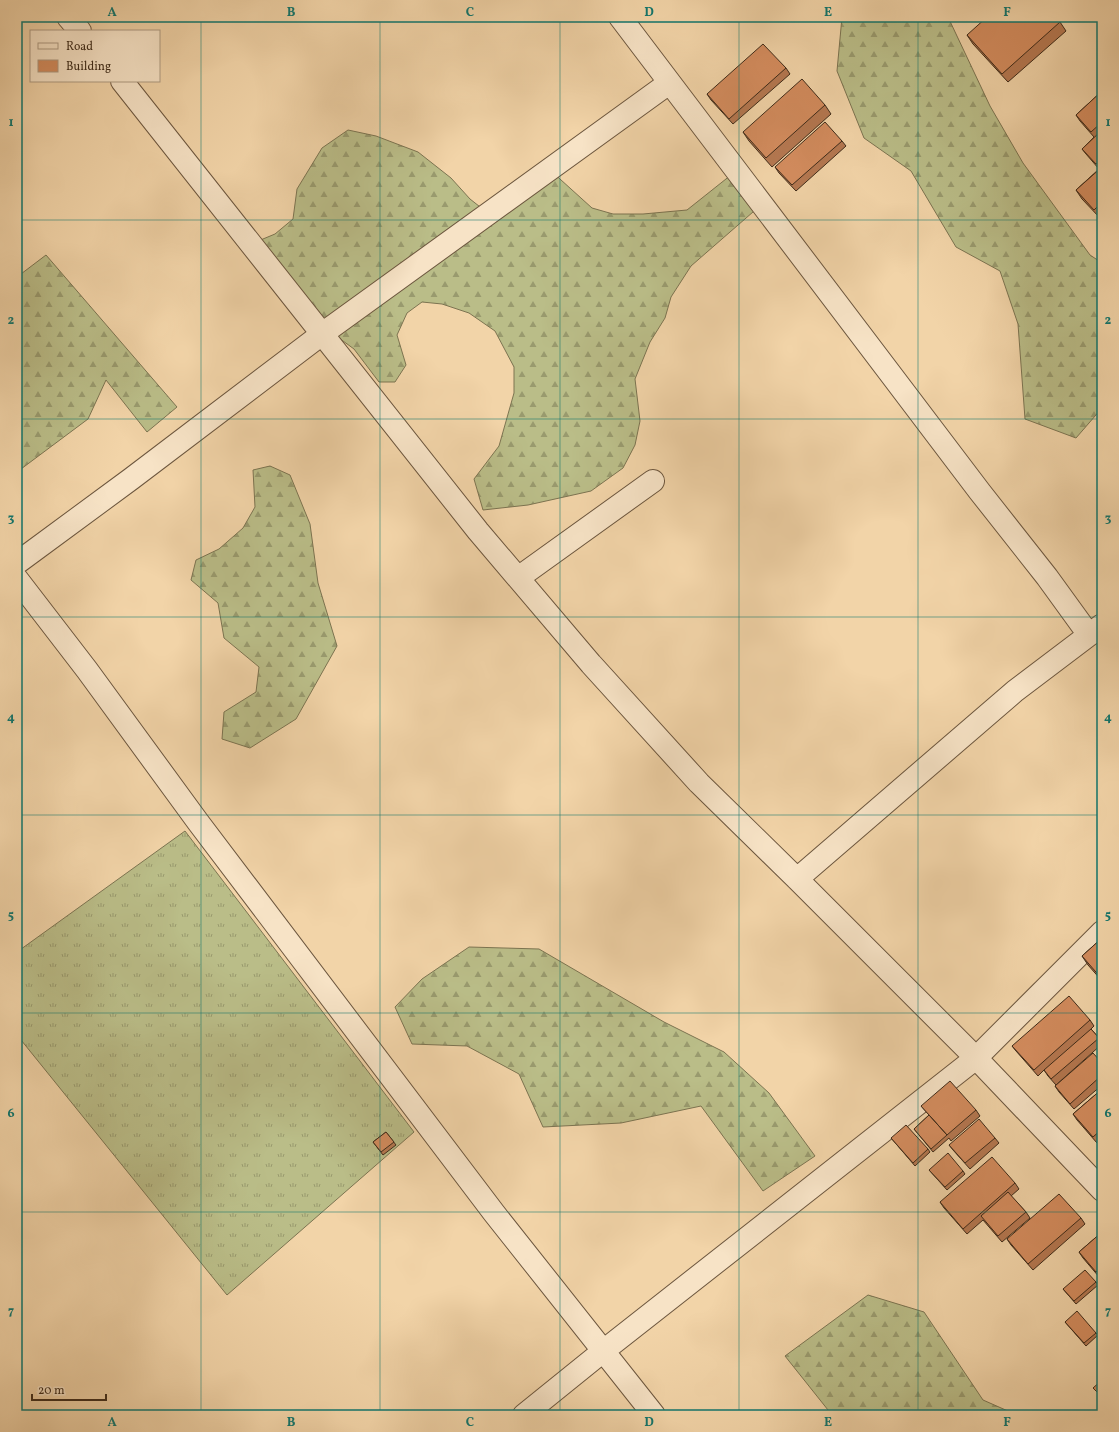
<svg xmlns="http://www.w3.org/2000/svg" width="1119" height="1432" viewBox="0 0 1119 1432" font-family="Vollkorn,serif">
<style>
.grass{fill:url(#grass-tufts);stroke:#7c7451}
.forest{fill:url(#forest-firs);stroke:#7c7451}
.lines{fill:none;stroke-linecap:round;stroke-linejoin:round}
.street-casing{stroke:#6c563e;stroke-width:24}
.street{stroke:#f7e3c6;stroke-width:22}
.wall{fill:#b57851;stroke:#3f2c1a}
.building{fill:#d38c5e;stroke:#3f2c1a}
.grid{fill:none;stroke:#0f766e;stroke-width:1;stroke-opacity:0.55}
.neatline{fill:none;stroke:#0f766e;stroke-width:1.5}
.grid-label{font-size:13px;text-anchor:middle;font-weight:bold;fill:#0f766e}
</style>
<defs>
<pattern id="grass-tufts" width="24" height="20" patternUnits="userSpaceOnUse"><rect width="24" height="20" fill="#babd88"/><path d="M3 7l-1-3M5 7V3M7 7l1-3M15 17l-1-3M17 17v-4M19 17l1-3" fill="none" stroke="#999a6e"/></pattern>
<pattern id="forest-firs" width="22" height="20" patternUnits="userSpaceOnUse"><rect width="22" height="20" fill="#babd88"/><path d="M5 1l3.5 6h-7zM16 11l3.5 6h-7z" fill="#999a6e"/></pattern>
</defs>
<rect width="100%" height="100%" fill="#f2d4a8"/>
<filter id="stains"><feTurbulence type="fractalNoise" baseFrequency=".005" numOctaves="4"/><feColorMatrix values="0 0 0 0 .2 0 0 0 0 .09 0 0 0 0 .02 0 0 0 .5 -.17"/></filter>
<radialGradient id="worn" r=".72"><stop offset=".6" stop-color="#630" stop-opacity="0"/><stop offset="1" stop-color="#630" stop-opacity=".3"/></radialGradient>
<!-- grass -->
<path class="grass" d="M185 831 414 1132 227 1295 17 1035V952Z"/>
<!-- forest -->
<path class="forest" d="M842 17H948L990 106 1023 163 1090 255 1102 263V408L1076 438 1025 419 1018 324 1000 271 956 247 911 171 864 138 837 71Z
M348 130 376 136 418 152 451 178 470 199 489 214 550 170 592 208 613 214H643L687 210 736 171 761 205 691 266 671 297 665 318 650 342 635 379 640 421 635 445 623 468 591 491 528 505 483 510 474 479 499 446 514 393V367L495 331 469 313 442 304 422 302 407 313 397 335 406 365 395 382H379L354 349 306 314 251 244 275 234 293 219 297 189 322 148Z
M46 255 177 407 147 432 106 380 88 419 17 472V277Z
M270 466 290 475 310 524 318 583 337 646 296 719 250 748 222 739 224 712 256 692 259 667 224 638 218 603 191 580 196 560 219 549 243 528 255 507 253 470Z
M469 947 539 949 664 1022 724 1052 769 1093 815 1156 763 1191 701 1106 621 1123 543 1127 519 1074 467 1046 412 1044 395 1007 422 979Z
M868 1295 924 1312 983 1400 1017 1415H832L785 1356Z"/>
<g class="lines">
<!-- street casing -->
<g class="street-casing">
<path id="street" d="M68 17 80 31
M620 17 980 492 1047 577 1089 635 1102 625
M122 81 478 531 591 664 699 783 797 879 976 1058 1102 1190
M17 563 131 479 322 334 669 83
M518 578 653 481
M17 579 87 670 198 822 494 1213 654 1415
M797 879 1015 691 1089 635
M524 1415 602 1352 976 1058 1102 932"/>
</g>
<!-- street -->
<use href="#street" class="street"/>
</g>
<!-- wall -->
<path class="wall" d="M1060 22 1066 31 1008 82 973 44 967 35Z
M786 68 790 74 733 124 711 100 707 94Z
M1102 91V216L1100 218 1082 199 1076 190 1099 169 1086 154 1082 149 1094 137 1080 121 1076 115Z
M825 105 831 114 772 167 749 141 743 132Z
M842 141 846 146 796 191 779 173 775 167Z
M1102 938V981L1088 965 1082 956Z
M1090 1020 1094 1026 1091 1029 1099 1038 1102 1043V1044L1056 1085 1048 1076 1044 1070 1038 1076 1016 1051 1012 1046Z
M1102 1063V1085L1074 1109 1059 1092 1055 1086Z
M1102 1089V1138L1097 1143 1077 1120 1073 1114Z
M921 1106 976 1110 980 1116 951 1141 949 1138 933 1152 914 1129 929 1115Z
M386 1132 396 1145 383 1155 373 1142Z
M891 1138 928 1149 930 1152 915 1166Z
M995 1138 999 1143 970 1169 953 1150 949 1145Z
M929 1170 963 1171 965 1174 947 1190Z
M1015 1183 1019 1189 1011 1196 1026 1212 1030 1218 1002 1242 983 1220 967 1234 944 1208 940 1202Z
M1081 1218 1085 1224 1033 1270 1011 1245 1007 1239Z
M1102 1232V1276L1100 1278 1083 1258 1079 1252Z
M1096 1282 1098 1285 1076 1304 1063 1289Z
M1065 1322 1096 1333 1098 1335 1086 1346Z"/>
<!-- building -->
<path class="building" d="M987 17H1056L1060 22 1002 74 967 35Z
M763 44 786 68 729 119 707 94Z
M802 79 825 105 766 158 743 132Z
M1102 91V122L1091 132 1076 115Z
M825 122 842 141 792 185 775 167Z
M1102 130V159L1096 164 1082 149Z
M1102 167V202L1094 210 1076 190Z
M1102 938V979L1082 956Z
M1069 996 1090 1020 1034 1070 1012 1046Z
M1091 1029 1099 1038 1051 1079 1044 1070Z
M1093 1053 1102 1063V1075L1070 1104 1055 1086Z
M950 1081 976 1110 947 1135 921 1106Z
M1102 1089V1129L1093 1137 1073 1114Z
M929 1115 947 1135 931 1149 914 1129Z
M979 1119 995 1138 965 1163 949 1145Z
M906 1125 928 1149 913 1163 891 1138Z
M386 1132 394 1142 381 1152 373 1142Z
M948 1153 963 1171 945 1187 929 1170Z
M992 1157 1015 1183 963 1229 940 1202Z
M1008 1192 1026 1212 998 1236 981 1216Z
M1059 1194 1081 1218 1028 1264 1007 1239Z
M1102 1232V1267L1096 1272 1079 1252Z
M1085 1270 1096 1282 1074 1301 1063 1289Z
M1077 1311 1096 1333 1084 1343 1065 1322Z
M1102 1380V1397L1093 1388Z"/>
<!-- grid -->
<path class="grid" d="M201 17V1415M380 17V1415M560 17V1415M739 17V1415M918 17V1415M17 220H1102M17 419H1102M17 617H1102M17 815H1102M17 1013H1102M17 1212H1102"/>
<!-- margin -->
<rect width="1119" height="1432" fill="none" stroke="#f2d4a8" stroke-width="44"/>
<!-- legend -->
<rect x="30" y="30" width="130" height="52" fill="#f7e3c6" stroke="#ad9a81"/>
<rect x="38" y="43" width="20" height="6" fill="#f7e3c6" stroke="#ad9a81"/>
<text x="66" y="50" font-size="12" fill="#3f2c1a">Road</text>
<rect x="38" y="60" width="20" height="12" fill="#d38c5e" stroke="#ad9a81"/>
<text x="66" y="70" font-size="12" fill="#3f2c1a">Building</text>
<!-- scale -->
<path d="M32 1394v6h74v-6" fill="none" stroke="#3f2c1a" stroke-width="2"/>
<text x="38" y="1394" font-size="12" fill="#3f2c1a" stroke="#f7e3c6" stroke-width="3" paint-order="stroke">20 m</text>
<rect x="22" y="22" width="1075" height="1388" class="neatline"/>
<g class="grid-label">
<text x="112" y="16">A</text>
<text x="291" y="16">B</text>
<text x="470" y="16">C</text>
<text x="649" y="16">D</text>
<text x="828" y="16">E</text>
<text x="1007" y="16">F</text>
<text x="11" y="126">1</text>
<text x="1108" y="126">1</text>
<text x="11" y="324">2</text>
<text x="1108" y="324">2</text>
<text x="11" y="522">3</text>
<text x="1108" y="522">3</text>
<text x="11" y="721">4</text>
<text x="1108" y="721">4</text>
<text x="11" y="919">5</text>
<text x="1108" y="919">5</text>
<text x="11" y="1117">6</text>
<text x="1108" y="1117">6</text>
<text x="11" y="1315">7</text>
<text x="1108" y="1315">7</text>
<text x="112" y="1426">A</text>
<text x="291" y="1426">B</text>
<text x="470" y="1426">C</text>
<text x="649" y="1426">D</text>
<text x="828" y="1426">E</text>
<text x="1007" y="1426">F</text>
</g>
<rect width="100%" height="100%" filter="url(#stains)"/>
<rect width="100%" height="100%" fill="url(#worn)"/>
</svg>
